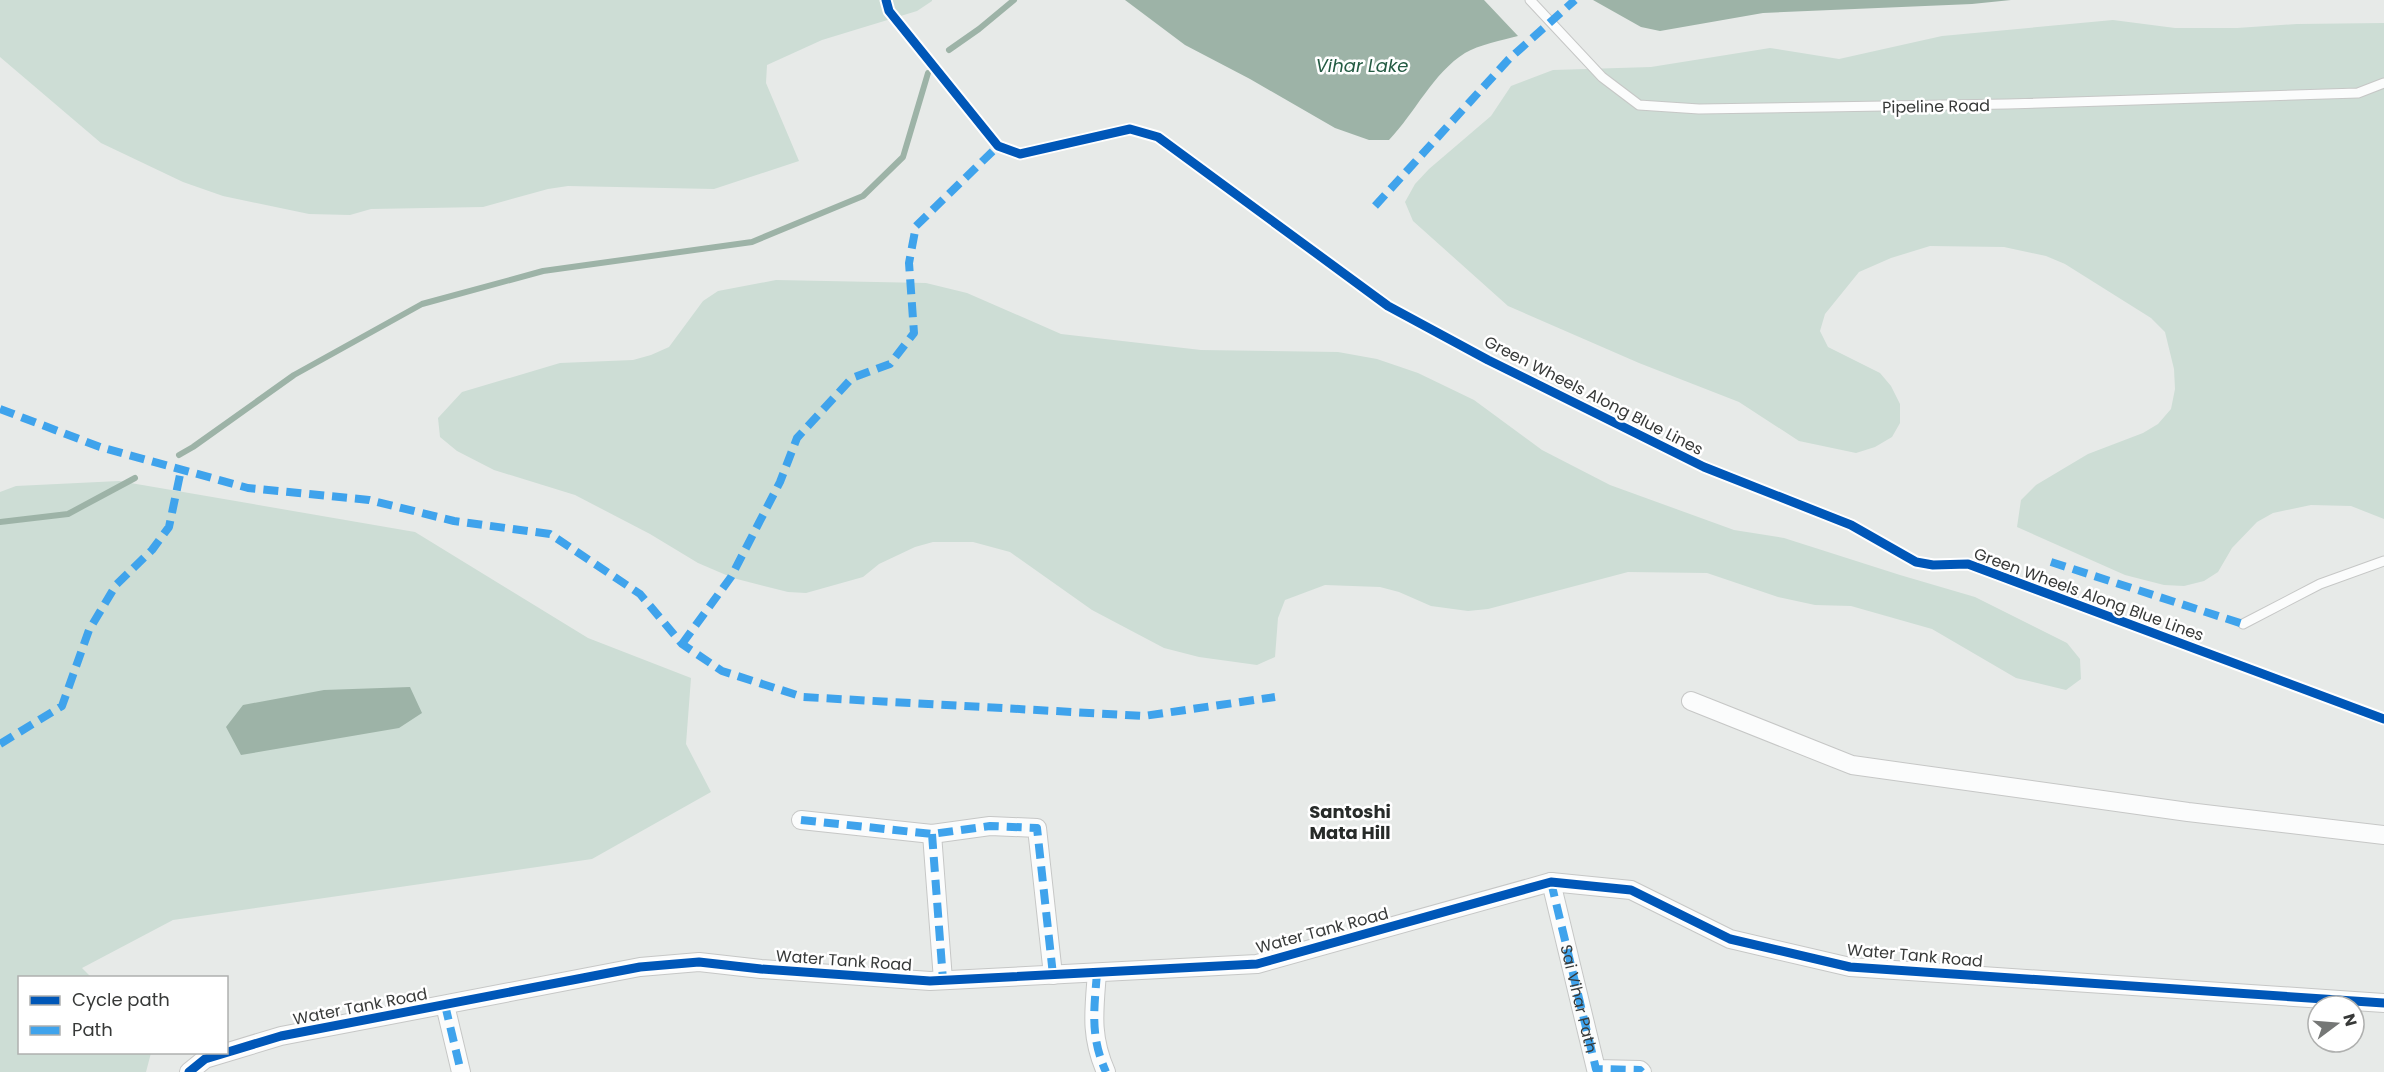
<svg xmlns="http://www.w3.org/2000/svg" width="2384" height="1072" viewBox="0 0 2384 1072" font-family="Poppins,sans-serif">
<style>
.green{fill:#cdddd5}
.water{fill:#9db3a7}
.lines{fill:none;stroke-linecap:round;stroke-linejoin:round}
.stream{stroke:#9db3a7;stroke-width:6}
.service-casing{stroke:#c6c7c6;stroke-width:11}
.minor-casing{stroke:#c6c7c6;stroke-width:20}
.service{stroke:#fbfcfc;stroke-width:9}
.minor{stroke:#fbfcfc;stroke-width:18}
.quiet{stroke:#3fa3ec;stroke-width:8;stroke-dasharray:15 8;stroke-linecap:butt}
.cycleway-casing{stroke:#fff;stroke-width:13}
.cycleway{stroke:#0057b8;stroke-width:9}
.labels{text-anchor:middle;stroke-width:5;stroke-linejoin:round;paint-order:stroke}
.street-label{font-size:16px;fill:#373938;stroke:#fff}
.water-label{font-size:18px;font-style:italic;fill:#245b43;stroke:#fff}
.neighbourhood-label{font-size:18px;font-weight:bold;fill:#272b29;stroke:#fff}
</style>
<rect width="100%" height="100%" fill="#e7eae8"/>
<!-- green -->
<path class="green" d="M0 0H932V1L917 11 822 40 767 65 766 83 799 161 714 189 568 186 548 189 483 207 371 209 350 215 309 214 223 196 183 182 101 143 0 57Z
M2113 20 2175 28H2237L2297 24 2384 23V519L2351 506 2311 505 2273 513 2257 522 2232 548 2218 572 2204 581 2184 586 2164 585 2125 575 2017 527 2021 500 2036 485 2088 454 2143 433 2158 424 2171 409 2175 389 2174 369 2165 332 2151 318 2065 264 2046 256 2004 247 1930 246 1891 258 1859 272 1825 314 1820 331 1828 347 1880 373 1891 386 1900 404V423L1892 437 1875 447 1856 453 1799 441 1739 402 1639 363 1508 306 1413 221 1405 202 1415 184 1429 169 1491 116 1511 86 1553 70 1651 67 1770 48 1839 59 1942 36Z
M776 280 926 283 967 293 1061 334 1201 350 1338 352 1377 359 1418 373 1474 400 1542 450 1610 485 1734 530 1784 538 1900 575 1975 597 2067 643 2080 659 2081 679 2066 690 2016 678 1932 629 1851 606 1815 605 1778 597 1707 573 1628 572 1488 609 1468 611 1431 606 1399 592 1380 587 1325 585 1285 600 1278 618 1275 657 1257 665 1199 657 1164 648 1092 610 1010 552 973 542H933L915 547 879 564 863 577 806 593 788 592 733 578 698 563 650 534 575 495 494 470 457 451 440 437 438 418 462 392 560 363 633 360 651 355 669 347 703 301 718 291Z
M119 481 415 532 588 638 691 678 686 744 711 792 592 859 173 920 82 968 91 977 20 978V1052L151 1053 146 1072H0V492L16 486Z"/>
<!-- water -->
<path class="water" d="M1125 0H1484L1518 36C1503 40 1478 45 1465 53 1433 73 1415 113 1389 140H1369L1335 128 1250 79 1185 45Z
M1593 0H2011L1972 4 1763 13 1660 31 1641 27Z
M410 687 422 713 399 728 241 755 226 727 243 705 324 690Z"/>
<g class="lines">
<!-- stream -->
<path class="stream" d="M949 50 979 29 1014 0
M179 455 193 447 294 375 422 304 543 271 752 242 863 196 903 157 928 73
M0 522 68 514 135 478"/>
<!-- service casing -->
<g class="service-casing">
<path id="service" d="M1530 0 1602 77 1639 105 1699 109 2007 104 2358 93 2384 83
M2243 624 2320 584 2384 561"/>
</g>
<!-- minor casing -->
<g class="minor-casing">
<g id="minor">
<path d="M1691 701 1852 765 2188 812 2384 835"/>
<path d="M801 820 932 834 990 826 1037 828 1053 975"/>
<path d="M932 834 943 980"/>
<path id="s1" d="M1551 882 1596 1069 1640 1070 1642 1072"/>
<path d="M1097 973C1094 1011 1090 1036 1106 1072"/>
<path d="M445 1005 461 1072"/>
<path d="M189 1072 205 1059 281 1036 640 967 699 962 761 969 930 981 1257 964 1551 882 1631 890 1730 939 1850 967 2384 1003"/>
</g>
</g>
<!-- service -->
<use href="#service" class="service"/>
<!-- minor -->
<use href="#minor" class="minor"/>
<!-- quiet -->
<path class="quiet" d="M1375 206 1509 59 1575 0
M0 409 100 447 248 488 369 500 454 521 550 534 640 594 682 644 722 671 803 697 1144 716 1275 697
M2051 562 2243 624
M682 644 731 577 780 482 797 438 852 378 890 364 914 333 909 263 916 226 998 146
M0 744 62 706 89 630 116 585 152 550 169 527 181 470
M801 820 932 834 990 826 1037 828 1053 975
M932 834 943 980
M1551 882 1596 1069 1640 1070 1642 1072
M1097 973C1094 1011 1090 1036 1106 1072
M445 1005 461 1072"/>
<!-- cycleway casing -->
<g class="cycleway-casing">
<path id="cycleway" d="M886 0 889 11 998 146 1020 154 1130 129 1158 137 1388 306 1488 360 1704 467 1851 525 1916 562 1933 565 1968 564 2384 719
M189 1072 205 1059 281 1036 640 967 699 962 761 969 930 981 1257 964 1551 882 1631 890 1730 939 1850 967 2384 1003"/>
</g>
<!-- cycleway -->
<use href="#cycleway" class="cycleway"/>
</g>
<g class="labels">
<!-- street labels -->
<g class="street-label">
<text transform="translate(1936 106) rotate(-1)" y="6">Pipeline Road</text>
<text transform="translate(1594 395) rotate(27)" y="6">Green Wheels Along Blue Lines</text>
<text transform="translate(2089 594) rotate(20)" y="6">Green Wheels Along Blue Lines</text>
<text transform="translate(1322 930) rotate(-15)" y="6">Water Tank Road</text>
<text transform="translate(1915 955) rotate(5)" y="6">Water Tank Road</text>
<text transform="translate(844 960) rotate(4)" y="6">Water Tank Road</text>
<text dy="6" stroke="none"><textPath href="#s1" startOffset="120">Sai Vihar Path</textPath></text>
<text transform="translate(360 1006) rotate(-11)" y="6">Water Tank Road</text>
</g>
<!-- water labels -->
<g class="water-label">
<text x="1362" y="72">Vihar Lake</text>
</g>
<!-- neighbourhood labels -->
<g class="neighbourhood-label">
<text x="1350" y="818">Santoshi<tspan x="1350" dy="21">Mata Hill</tspan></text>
</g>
</g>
<!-- legend -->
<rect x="18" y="976" width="210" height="78" fill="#ffffff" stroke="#afb0af" stroke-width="1.5"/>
<rect x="30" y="996" width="30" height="9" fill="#0057b8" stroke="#afb0af" stroke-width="1.5"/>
<text x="72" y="1006" font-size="18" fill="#373938">Cycle path</text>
<rect x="30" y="1026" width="30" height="9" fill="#3fa3ec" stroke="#afb0af" stroke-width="1.5"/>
<text x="72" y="1036" font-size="18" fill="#373938">Path</text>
<!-- north arrow -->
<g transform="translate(2336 1024) rotate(74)"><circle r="28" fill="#ffffff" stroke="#afb0af" stroke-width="1.5"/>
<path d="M0-4.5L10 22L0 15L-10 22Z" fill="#757776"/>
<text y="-9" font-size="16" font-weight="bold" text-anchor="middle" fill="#373938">N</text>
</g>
</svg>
